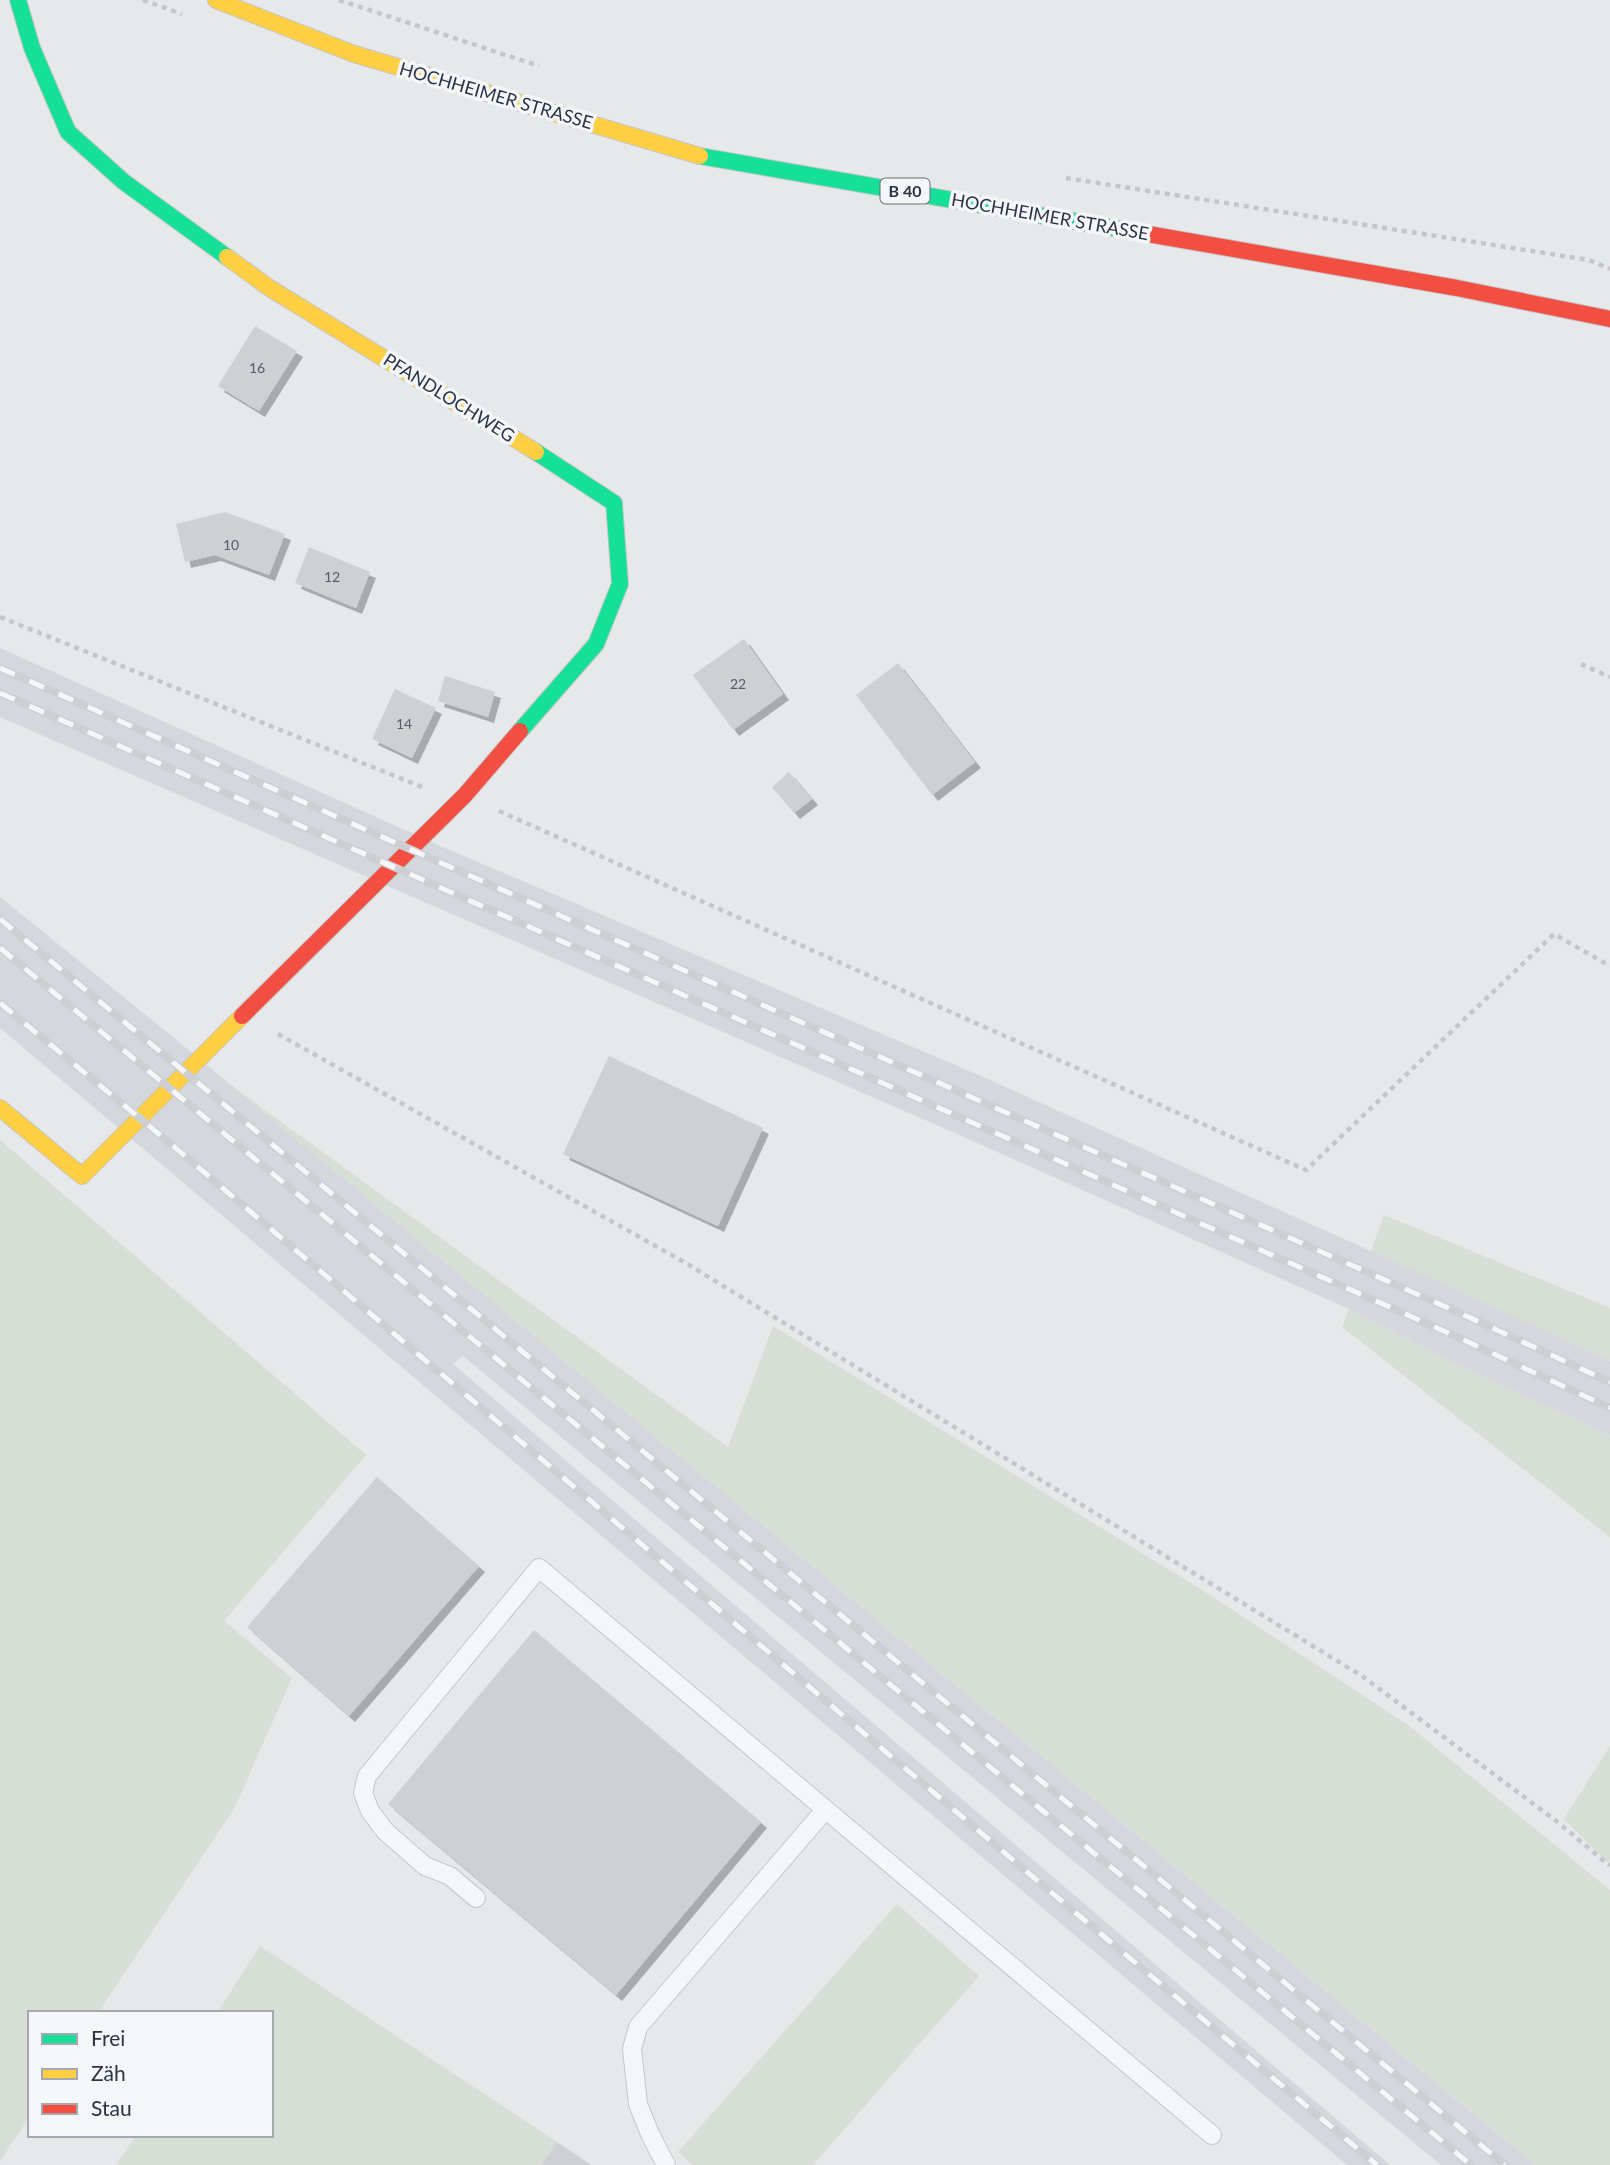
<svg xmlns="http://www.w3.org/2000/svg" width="1610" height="2165" viewBox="0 0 1610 2165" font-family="Lato,sans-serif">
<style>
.built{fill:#d4d7dd}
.green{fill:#d6ded6}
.building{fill:#ced0d3;filter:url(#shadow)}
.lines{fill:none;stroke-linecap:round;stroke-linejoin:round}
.lane-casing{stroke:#c4c6c8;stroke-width:20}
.fast-casing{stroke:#c4c6c8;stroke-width:18}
.slow-casing{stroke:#c4c6c8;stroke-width:18}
.jam-casing{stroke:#c4c6c8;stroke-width:18}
.path{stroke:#c5c6ca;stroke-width:4.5;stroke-dasharray:5 5;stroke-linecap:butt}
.lane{stroke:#f5f6f7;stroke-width:18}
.fast{stroke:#16e098;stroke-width:16}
.slow{stroke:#ffcf43;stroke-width:16}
.jam{stroke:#f24e42;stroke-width:16}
.rail-casing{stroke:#cecfd2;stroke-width:8}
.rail{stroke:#f4f6f9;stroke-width:5;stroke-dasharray:16;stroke-linecap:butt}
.labels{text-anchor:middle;stroke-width:7;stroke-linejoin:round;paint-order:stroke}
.number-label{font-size:14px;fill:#545c69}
.shield{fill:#f4f6f9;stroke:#676e7b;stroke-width:2}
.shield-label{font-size:16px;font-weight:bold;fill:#2b3445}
.street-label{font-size:18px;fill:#2b3445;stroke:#f4f6f9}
</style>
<defs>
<filter id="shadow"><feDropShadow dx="6" dy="6" stdDeviation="0" flood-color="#0004"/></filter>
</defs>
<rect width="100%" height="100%" fill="#e6e8ea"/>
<!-- built -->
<path class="built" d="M0 648 445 848 981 1076 1462 1292 1610 1361V1435L1448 1360 1349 1309 955 1133 0 717Z
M0 897 168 1033 1535 2165H1441L463 1356 453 1364 1390 2165H1347L0 1028Z"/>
<!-- green -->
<path class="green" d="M225 1081 728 1447 773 1326 1202 1590 1408 1725 1610 1890V2165H1535Z
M0 1140 366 1455 224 1621 292 1678 234 1809 98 2013H30V2116L0 2161Z
M1384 1215 1610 1308V1361L1371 1251Z
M1349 1309 1448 1360 1610 1435V1537L1342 1327Z
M1610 1746V1865L1564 1819Z
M897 1904 979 1976 813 2165H692L678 2152Z
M260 1946 557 2142 541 2165H116L136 2135H271V2013H217Z"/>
<!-- building -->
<path class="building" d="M255 326 297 351 259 411 218 386Z
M225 512 285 534 269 575 215 555 185 562 176 524Z
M309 547 370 572 356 608 295 583Z
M744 639 783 694 733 730 693 675Z
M898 663 975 762 932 795 856 695Z
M445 676 495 692 488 717 438 701Z
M395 689 436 708 412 758 372 739Z
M789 772 812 799 794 813 772 787Z
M609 1056 763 1128 718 1226 563 1154Z
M377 1477 479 1566 349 1716 247 1627Z
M534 1630 761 1822 616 1995 388 1804Z
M557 2142 591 2165H541Z"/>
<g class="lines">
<!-- lane casing -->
<g class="lane-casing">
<path id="lane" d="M476 1898 450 1876 425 1866 385 1831 370 1811 363 1793 367 1776 539 1568 1212 2135
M666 2165 650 2134 638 2104 632 2049 638 2027 825 1810"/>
</g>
<!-- fast casing -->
<g class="fast-casing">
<path id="fast" d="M18 0 32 48 68 132 124 182 227 257
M700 156 1148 234
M520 731 596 644 620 584 614 503 536 452"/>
</g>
<!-- slow casing -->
<g class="slow-casing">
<path id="slow" d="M216 0 354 54 700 156
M227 257 268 287 536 452
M0 1108 82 1176 242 1016"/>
</g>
<!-- jam casing -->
<g class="jam-casing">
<path id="jam" d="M1148 234 1457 288 1610 319
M242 1016 465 795 520 731"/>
</g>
<!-- path -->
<path class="path" d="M143 0 182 14
M339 0 539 66
M1066 178 1589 260 1610 269
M0 617 422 787
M1581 664 1610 677
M499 811 1306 1170 1554 934 1610 966
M278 1034 684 1262 1362 1676 1555 1820 1610 1866"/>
<!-- lane -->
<use href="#lane" class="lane"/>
<!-- fast -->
<use href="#fast" class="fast"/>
<!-- slow -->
<use href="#slow" class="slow"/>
<!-- jam -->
<use href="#jam" class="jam"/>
<!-- rail casing -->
<g class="rail-casing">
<path id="rail" d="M0 668 1462 1314 1610 1382
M0 693 1453 1335 1610 1408
M0 919 1505 2165
M0 948 1471 2165
M0 1003 165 1139 1033 1877 1377 2165"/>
</g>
<!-- rail -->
<use href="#rail" class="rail"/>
</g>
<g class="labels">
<!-- number labels -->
<g class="number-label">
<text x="257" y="373">16</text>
<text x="231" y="550">10</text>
<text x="332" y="582">12</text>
<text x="738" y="689">22</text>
<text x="404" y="729">14</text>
</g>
<!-- shield labels -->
<rect class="shield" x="880.5" y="178.5" width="49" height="25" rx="5"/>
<g class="shield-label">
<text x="905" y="197">B 40</text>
</g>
<!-- street labels -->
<g class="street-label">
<text transform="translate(496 96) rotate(16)" y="6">HOCHHEIMER STRASSE</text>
<text transform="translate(1050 217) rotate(10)" y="6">HOCHHEIMER STRASSE</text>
<text transform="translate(449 398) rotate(32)" y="6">PFANDLOCHWEG</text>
</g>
</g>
<!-- legend -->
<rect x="28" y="2011" width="245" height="126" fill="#f4f6f9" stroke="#a4a8b1" stroke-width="2"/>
<rect x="42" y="2034" width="35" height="10" fill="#16e098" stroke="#a4a8b1" stroke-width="2"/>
<text x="91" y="2046" font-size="21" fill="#2b3445">Frei</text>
<rect x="42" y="2069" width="35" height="10" fill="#ffcf43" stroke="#a4a8b1" stroke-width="2"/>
<text x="91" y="2081" font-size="21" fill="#2b3445">Zäh</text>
<rect x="42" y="2104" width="35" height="10" fill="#f24e42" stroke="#a4a8b1" stroke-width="2"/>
<text x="91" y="2116" font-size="21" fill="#2b3445">Stau</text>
</svg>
